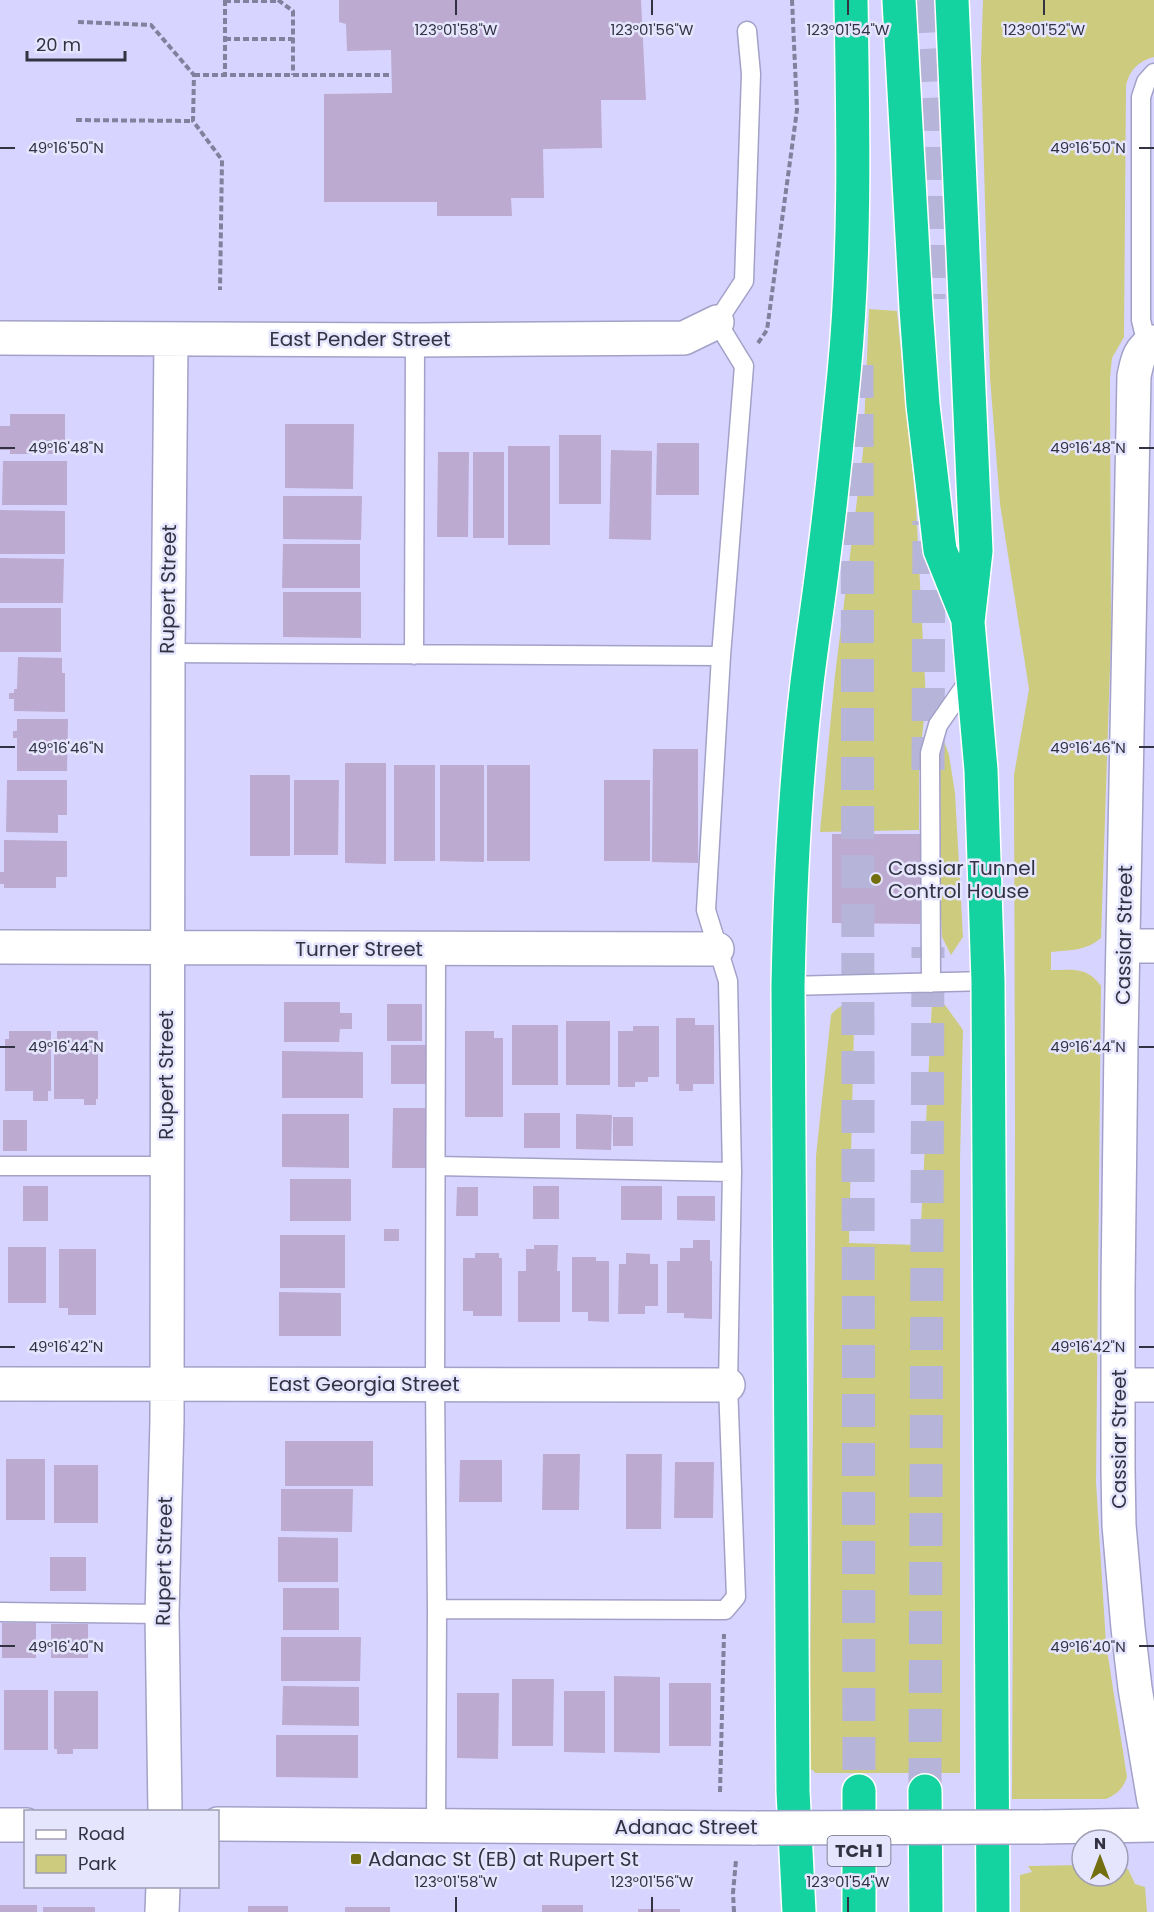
<svg xmlns="http://www.w3.org/2000/svg" width="1154" height="1912" viewBox="0 0 1154 1912" font-family="Poppins,sans-serif">
<style>
.green{fill:#cdcb7e}
.building{fill:#bcaad0}
.lines{fill:none;stroke-linecap:round;stroke-linejoin:round}
.highway-tunnel{stroke:#b6b4d9;stroke-width:33;stroke-dasharray:33 16;stroke-linecap:butt}
.lane-casing{stroke:#a3a1c8;stroke-width:21}
.street-casing{stroke:#a3a1c8;stroke-width:36}
.highway-casing{stroke:#fff;stroke-width:36}
.path{stroke:#82809d;stroke-width:4;stroke-dasharray:6 3;stroke-linecap:butt}
.lane{stroke:#fff;stroke-width:18}
.street{stroke:#fff;stroke-width:33}
.highway{stroke:#14d3a0;stroke-width:33}
.street-bridge-casing{stroke:#a3a1c8;stroke-width:36;stroke-linecap:butt}
.street-bridge{stroke:#fff;stroke-width:33}
.ticks{fill:none;stroke:#333242;stroke-width:2}
.poi-dot{fill:#736f11;stroke:#e5e5fe;stroke-width:2}
.labels{text-anchor:middle;stroke-width:5;stroke-linejoin:round;paint-order:stroke}
.shield{fill:#e5e5fe;stroke:#68687a;stroke-width:1.5}
.shield-label{font-size:18px;font-weight:bold;fill:#333242}
.street-label{font-size:20px;fill:#333242;stroke:#e5e5fe}
.poi-label{font-size:20px;fill:#333242;stroke:#e5e5fe;text-anchor:start}
.ticks-label{font-size:15px;text-anchor:middle;fill:#333242;stroke:#e5e5fe;stroke-width:5;stroke-linejoin:round;paint-order:stroke}
</style>
<rect width="100%" height="100%" fill="#d7d5ff"/>
<!-- green -->
<path class="green" d="M983 0H1154V57C1138 61 1130 70 1126 85L1124 337 1112 358 1110 378 1111 637 1101 938C1086 951 1070 950 1051 952V970C1072 970 1087 966 1101 986L1096 1482 1106 1644 1127 1777C1123 1789 1117 1794 1106 1799H1012L1015 1128 1014 775 1029 689 1000 504 990 378 981 61Z
M869 309 897 311 916 506 926 700 919 764V830L820 832 835 675 863 452Z
M944 741 949 755 955 793 963 937 951 955 942 937 941 917 940 753Z
M932 1001 945 1005 963 1030 960 1160V1773H815L813 1770H809L816 1156 831 1015C837 1007 843 1005 852 1003L854 1025 849 1243 920 1245Z
M1082 1865V1876H1118V1865L1128 1869 1135 1884 1145 1887 1147 1912H1020V1875L1032 1872 1028 1866Z"/>
<!-- building -->
<path class="building" d="M339 0H641L646 100H601L602 148 543 149 544 198H511L512 216H437V202H324V94L392 93 391 50 347 51 346 24 339 22Z
M10 414H65V454H10V450H0V426H10Z
M285 424H354L353 489 285 488Z
M559 435H601V504H559Z
M657 443H699V495H656Z
M508 446H550V545H508Z
M611 450 652 451 651 540 609 539Z
M438 452H469L468 537H437Z
M473 452H504V538H473Z
M3 461H67V505H2Z
M283 496H362L361 540 283 539Z
M0 510 65 511V554H0Z
M283 544H360V588H282Z
M0 558 64 559 63 603H0Z
M283 592H361V638L283 637Z
M0 608H61V652H0Z
M18 657 62 658V673H65V712L14 711V699H9V693H14V689H17Z
M17 719H68L67 771H17V738H13V731H17Z
M653 749H698V863L652 862Z
M345 763H386V864L345 863Z
M394 765H435V861H394Z
M440 765H484V862L440 861Z
M487 765H530V861H487Z
M250 775H290V856H250Z
M7 780H67V815H58V833L6 832Z
M294 780H339L338 855H294Z
M604 780H650V861H604Z
M832 834H920V924L832 923Z
M4 840 67 841V877H56V888H4V884H0V872H4Z
M284 1002H340V1013H352V1029H340L339 1042H284Z
M387 1004H422V1041H387Z
M676 1018H695V1025H714V1084H693V1091H679V1084H676Z
M566 1021H610V1085H566Z
M512 1025H558V1085H512Z
M633 1026H659V1077H648V1082H635V1087H618V1031H633Z
M9 1031H51V1091H48V1101H33V1091H5V1039H9Z
M57 1031H98V1099H96V1105H84V1099H54V1038H57Z
M465 1031H494V1038H503V1117H465Z
M391 1045H427V1084H391Z
M282 1051 363 1052V1098H282Z
M393 1108H426V1168H392Z
M524 1113H560V1148H524Z
M282 1114H349V1168L282 1167Z
M576 1114 612 1115 611 1150 576 1149Z
M613 1117H633V1146H613Z
M3 1120H27V1151H3Z
M290 1179H351V1221H290Z
M23 1186H48V1221H23Z
M533 1186H559V1219H533Z
M621 1186H662V1220H621Z
M457 1187H478V1216H456Z
M677 1196H715V1221L677 1220Z
M384 1229H399V1241H384Z
M280 1235H345V1288H280Z
M693 1240H710V1261H712V1319L684 1318V1313H667V1261H680V1248H693Z
M534 1245H558L557 1271H560V1322H518V1271H526V1249H534Z
M8 1247H46V1303H8Z
M59 1249H96V1315H68V1308H59Z
M475 1253H499V1258H502V1316H473V1311H463V1258H475Z
M626 1253 650 1254V1264H658V1306H645V1314H618L619 1264H626Z
M572 1257H596V1261H609V1322L588 1321V1312H572Z
M279 1292 341 1293V1336H279Z
M285 1441H373V1486H285Z
M543 1454H580L579 1510H542Z
M626 1454H662L661 1529H626Z
M6 1459H45V1520H6Z
M460 1460H502V1502H459Z
M675 1462H714L713 1518H674Z
M54 1465H98V1523H54Z
M281 1489H353L352 1532 281 1531Z
M278 1537 338 1538V1582H278Z
M50 1557H86V1591H50Z
M283 1588H339V1630H283Z
M2 1623H36V1658H2Z
M51 1624H88V1658H51Z
M281 1637H361L360 1681H281Z
M614 1676 660 1677V1753L614 1752Z
M512 1679H554L553 1746H512Z
M669 1683H711V1746H669Z
M283 1686 359 1687V1726L282 1725Z
M4 1690H48V1750H4Z
M54 1691H98V1749H73V1754H57V1749H54Z
M564 1691H605V1753L564 1752Z
M457 1693H499L498 1759 457 1758Z
M276 1735H358V1778L276 1777Z
M0 1905H37V1912H0Z
M542 1905H583V1912H542Z
M248 1906H288V1912H248Z
M43 1907H95V1912H43Z
M345 1907H390V1912H345Z
M638 1909H680V1912H638Z"/>
<g class="lines">
<!-- highway-tunnel -->
<path class="highway-tunnel" d="M923 0 930 128 929 299
M857 365 859 1791
M928 770 929 521
M925 1791 928 947"/>
<!-- lane casing -->
<g class="lane-casing">
<path id="lane" d="M1147 345 1141 320V97L1146 82 1154 73
M168 653 721 656
M414 655 415 340
M436 949 435 1385 437 1609 436 1826
M931 983 930 753 938 725 972 676
M788 986 988 981
M0 1166H166
M436 1166 732 1172
M437 1609 725 1610 736 1597 728 1385 732 1172 728 981 706 910 721 656 744 366 717 322 744 281 751 74 747 31
M0 1612 162 1614"/>
</g>
<!-- street casing -->
<g class="street-casing">
<path id="street" d="M0 338 415 340 684 338 717 322
M1154 342C1139 348 1137 362 1134 376L1121 1041 1118 1288V1468L1119 1525 1128 1628 1135 1688 1154 1801
M1124 946H1154
M0 947 717 949
M0 1384 728 1385
M1118 1385H1154
M165 1812 162 1614 167 1421 168 653 171 339
M218 1824 755 1828
M0 1825H26
M1040 1827 1154 1825
M162 1912 163 1886"/>
</g>
<!-- highway casing -->
<g class="highway-casing">
<path id="highway" d="M899 0 916 308 923 405 940 550 967 617
M952 0 976 551 968 622 981 770 988 981 993 1912
M859 1791V1912
M925 1791 926 1912
M799 1912 793 1791 788 986C790 885 795 784 807 683 812 641 819 598 824 555 832 495 838 434 844 373 856 249 853 124 851 0"/>
</g>
<!-- path -->
<path class="path" d="M225 0V75
M278 0 293 11V75
M225 1H279
M78 22 151 25 194 75 193 121 222 160 220 290
M225 39H293
M194 75H391
M76 120 193 121
M758 343 767 330 797 110 792 0
M720 1792 724 1634
M734 1912 733 1893 736 1860"/>
<!-- lane -->
<use href="#lane" class="lane"/>
<!-- street -->
<use href="#street" class="street"/>
<!-- highway -->
<use href="#highway" class="highway"/>
<!-- street-bridge casing -->
<g class="street-bridge-casing">
<path id="street-bridge" d="M755 1828 1040 1827"/>
</g>
<!-- street-bridge -->
<use href="#street-bridge" class="street-bridge"/>
</g>
<!-- ticks -->
<path class="ticks" d="M456 0V15M652 0V15M848 0V15M1044 0V15M0 148H15M1139 148H1154M0 448H15M1139 448H1154M0 747H15M1139 747H1154M0 1047H15M1139 1047H1154M0 1347H15M1139 1347H1154M0 1646H15M1139 1646H1154M456 1897V1912M652 1897V1912M848 1897V1912"/>
<!-- markers -->
<g class="poi-dot">
<circle cx="876" cy="879" r="6"/>
<rect x="350" y="1853" width="12" height="12" rx="3"/>
</g>
<g class="labels">
<!-- shield labels -->
<rect class="shield" x="827.5" y="1836" width="63" height="30" rx="4.5"/>
<g class="shield-label">
<text x="859" y="1857">TCH 1</text>
</g>
<!-- street labels -->
<g class="street-label">
<text x="360" y="346">East Pender Street</text>
<text transform="translate(168 589) rotate(-89)" y="7">Rupert Street</text>
<text transform="translate(1124 935) rotate(-89)" y="7">Cassiar Street</text>
<text x="359" y="956">Turner Street</text>
<text transform="translate(166 1075) rotate(-90)" y="7">Rupert Street</text>
<text x="364" y="1391">East Georgia Street</text>
<text transform="translate(1119 1439) rotate(-90)" y="7">Cassiar Street</text>
<text transform="translate(164 1561) rotate(-89)" y="7">Rupert Street</text>
<text x="686" y="1834">Adanac Street</text>
</g>
<!-- poi labels -->
<g class="poi-label">
<text x="888" y="875">Cassiar Tunnel<tspan x="888" dy="23">Control House</tspan></text>
<text x="368" y="1866">Adanac St (EB) at Rupert St</text>
</g>
</g>
<g class="ticks-label">
<text x="456" y="35">123°01'58"W</text>
<text x="652" y="35">123°01'56"W</text>
<text x="848" y="35">123°01'54"W</text>
<text x="1044" y="35">123°01'52"W</text>
<text x="66" y="153">49°16'50"N</text>
<text x="1088" y="153">49°16'50"N</text>
<text x="66" y="453">49°16'48"N</text>
<text x="1088" y="453">49°16'48"N</text>
<text x="66" y="753">49°16'46"N</text>
<text x="1088" y="753">49°16'46"N</text>
<text x="66" y="1052">49°16'44"N</text>
<text x="1088" y="1052">49°16'44"N</text>
<text x="66" y="1352">49°16'42"N</text>
<text x="1088" y="1352">49°16'42"N</text>
<text x="66" y="1652">49°16'40"N</text>
<text x="1088" y="1652">49°16'40"N</text>
<text x="456" y="1887">123°01'58"W</text>
<text x="652" y="1887">123°01'56"W</text>
<text x="848" y="1887">123°01'54"W</text>
</g>
<!-- legend -->
<rect x="24" y="1810" width="195" height="78" fill="#e5e5fe" stroke="#9e9db3" stroke-width="1.5"/>
<rect x="36" y="1830" width="30" height="9" fill="#ffffff" stroke="#9e9db3" stroke-width="1.5"/>
<text x="78" y="1840" font-size="18" fill="#333242">Road</text>
<rect x="36" y="1855" width="30" height="18" fill="#cdcb7e" stroke="#9e9db3" stroke-width="1.5"/>
<text x="78" y="1870" font-size="18" fill="#333242">Park</text>
<!-- north arrow -->
<g transform="translate(1100 1858)"><circle r="28" fill="#e5e5fe" stroke="#9e9db3" stroke-width="1.5"/>
<path d="M0-4.5L10 22L0 15L-10 22Z" fill="#736f11"/>
<text y="-9" font-size="16" font-weight="bold" text-anchor="middle" fill="#333242">N</text>
</g>
<!-- scale -->
<path d="M27 51v9h98v-9" fill="none" stroke="#333242" stroke-width="3"/>
<text x="36" y="51" font-size="18" fill="#333242" stroke="#e5e5fe" stroke-width="4.5" paint-order="stroke">20 m</text>
</svg>
